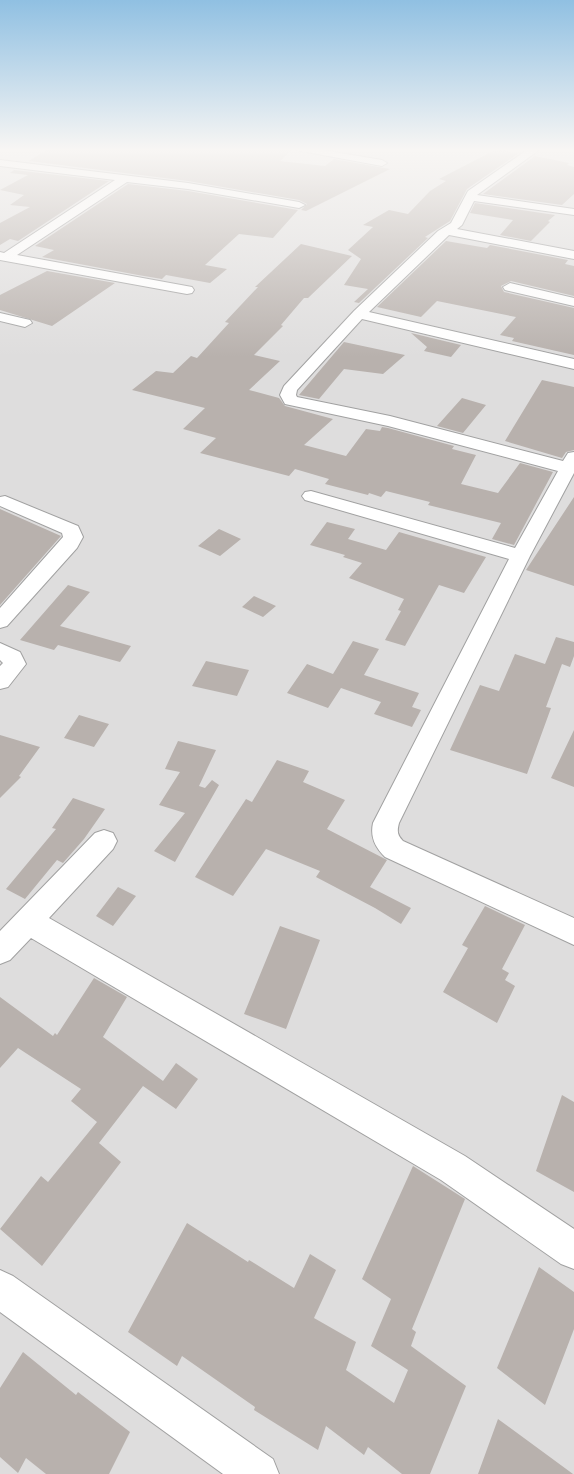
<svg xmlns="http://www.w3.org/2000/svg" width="574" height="1474" viewBox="0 0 574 1474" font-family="'Fira Sans Condensed',sans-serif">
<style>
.residential{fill:#dedddd}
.building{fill:#b8b1ad}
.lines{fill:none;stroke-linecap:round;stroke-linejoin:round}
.minor-casing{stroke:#a1a1a1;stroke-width:2}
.minor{fill:#fff;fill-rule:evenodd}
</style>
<rect width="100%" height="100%" fill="#efece7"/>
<!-- residential -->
<path class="residential" d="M0 150H574V1474H0Z"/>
<!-- building -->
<path class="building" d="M46 150H292L280 161 325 166 334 159 390 169 306 211 301 210 307 204 299 200 188 181 29 161Z
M500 150 519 153 467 189 450 221 425 237 428 238 359 303 354 302 368 289 344 285 361 259 348 250 373 227 363 225 389 210 408 214 430 191 446 181 439 179 491 152Z
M535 156 569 163 567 165 574 167V194L562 205 483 194Z
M14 170 109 181 18 241 10 239 0 245V223L30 207 10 205 24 195 0 190 28 175 10 173Z
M128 184 188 191 298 210 273 238 239 234 205 265 227 269 210 283 166 275 162 279 138 275 42 257 54 250 35 246Z
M475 203 555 215 548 221 550 222 531 241 500 235 513 220 470 213Z
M446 241 487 248 490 245 568 260 565 264 574 266V296L511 281 501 286 504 292 574 308V355L512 341 514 338 500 335 516 317 437 301 421 317 377 307Z
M301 244 352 256 308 298H304L281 325 283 326 254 355 280 361 249 390 279 398 285 406 333 419 304 445 346 456 366 429 380 431 382 427 388 428 454 446 452 449 476 455 461 484 498 493 520 463 553 472 514 545 492 539 501 523 428 505 430 502 386 491 381 497 369 493 368 495 325 484 329 479 295 469 289 476 200 453 216 438 183 429 205 408 132 390 156 371 173 373 191 356 197 358 229 323 225 322 258 287H255Z
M47 271 115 283 52 326 0 310V295Z
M411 333 461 345 451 357 424 351 427 347Z
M344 342 405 355 383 374 344 369 319 399 299 395Z
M542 380 574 387V450L566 452 562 458 505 441Z
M462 398 486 405 463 433 437 426Z
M574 497V586L526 570Z
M0 509 61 536 0 605Z
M327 522 355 529 348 539 386 550 399 532 486 557 464 593 439 585 405 646 385 640 401 611 398 610 404 599 349 578 362 563 343 557 345 555 310 545Z
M219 529 241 539 220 556 198 546Z
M68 585 90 592 60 626 131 646 120 662 58 645 54 650 20 640Z
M254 596 276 606 263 617 242 607Z
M556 637 574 642V656L570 667 562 664 546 707 551 708 527 774 450 750 480 685 499 691 515 654 545 664Z
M353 641 379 649 364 675 419 693 412 707 421 710 412 727 374 714 381 702 341 688 328 708 287 693 307 664 333 674Z
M206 661 249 670 237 696 192 686Z
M79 715 109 724 94 747 64 738Z
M574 730V787L551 778Z
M0 735 40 747 19 776 21 777 0 798Z
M178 741 216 750 199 786 205 788 212 780 219 785 175 862 154 851 185 813 159 805 180 772 165 769Z
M277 760 309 771 303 782 345 800 327 829 387 860 370 887 411 908 401 924 375 908 316 877 320 871 266 849 233 896 195 877 246 799 252 802Z
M73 798 105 809 84 839 63 863 57 860 25 899 6 889 56 829 52 828Z
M118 887 136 896 113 926 96 916Z
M485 906 525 925 502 969 509 973 505 980 515 986 497 1023 443 992 468 948 462 945Z
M280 926 320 940 286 1029 244 1014Z
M94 978 127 997 103 1037 163 1081 176 1063 198 1079 176 1109 143 1086 99 1143 121 1162 42 1266 0 1229 41 1176 48 1182 97 1122 71 1101 81 1089 18 1048 0 1068V997L53 1036 55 1033 57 1035Z
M562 1095 574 1102V1192L536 1171Z
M413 1166 465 1199 412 1329 416 1332 411 1346 466 1386 430 1474H402L368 1447 364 1455 326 1426 318 1450 254 1410 255 1407 182 1356 177 1366 128 1332 187 1223 248 1262 249 1260 294 1288 310 1254 336 1270 314 1318 356 1342 346 1370 394 1403 408 1370 371 1346 391 1299 362 1279Z
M539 1267 574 1292V1329L545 1405 497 1368Z
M23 1352 76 1395 78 1392 130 1432 109 1474H46L26 1458 18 1473 0 1457V1388Z
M498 1419 573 1474H478Z"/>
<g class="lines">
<!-- minor casing -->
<g class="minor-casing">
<path id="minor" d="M296 150H322L382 160 387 163 382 166Z
M527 150H539L477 195 574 209V215L474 201 462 225 457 229 574 251V259L449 235 369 312 574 359V369L362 319 297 390 296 395 297 397 390 416 563 461 568 453 574 452V473L530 556 399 823C397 831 397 835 403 841L574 918V945L385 857C375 847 370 837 373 823L509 559 305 500 302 496 305 492 311 491 515 548 558 471 388 426 285 404 280 395 284 386 354 311 438 231 451 223 468 191Z
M0 160 188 183 299 202 305 205 299 208 188 189 127 182 17 255 192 287 194 290 192 293 187 294 0 260V252L4 253 115 180 0 166Z
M510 283 574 298V306L505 290 503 287Z
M0 313 30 320 32 323 25 327 0 321Z
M5 496 78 526 83 537 77 548 7 626 0 628V608L63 537 62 533 0 506V497Z
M0 643 20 652 26 664 8 687 0 689V666L3 663 0 660Z
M104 830 113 833 117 841 113 849 49 918 465 1156 574 1229V1269L561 1264 441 1180 31 938 10 960 0 964V931L95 833Z
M0 1270 13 1276 273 1459 279 1474H223L0 1312Z"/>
</g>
<!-- minor -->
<use href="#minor" class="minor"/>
</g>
<!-- sky -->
<linearGradient id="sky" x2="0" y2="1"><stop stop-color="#90c0e2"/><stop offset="0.42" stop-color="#f8f6f4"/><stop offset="1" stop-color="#f8f6f4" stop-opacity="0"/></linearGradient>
<rect width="574" height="357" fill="url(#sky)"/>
</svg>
